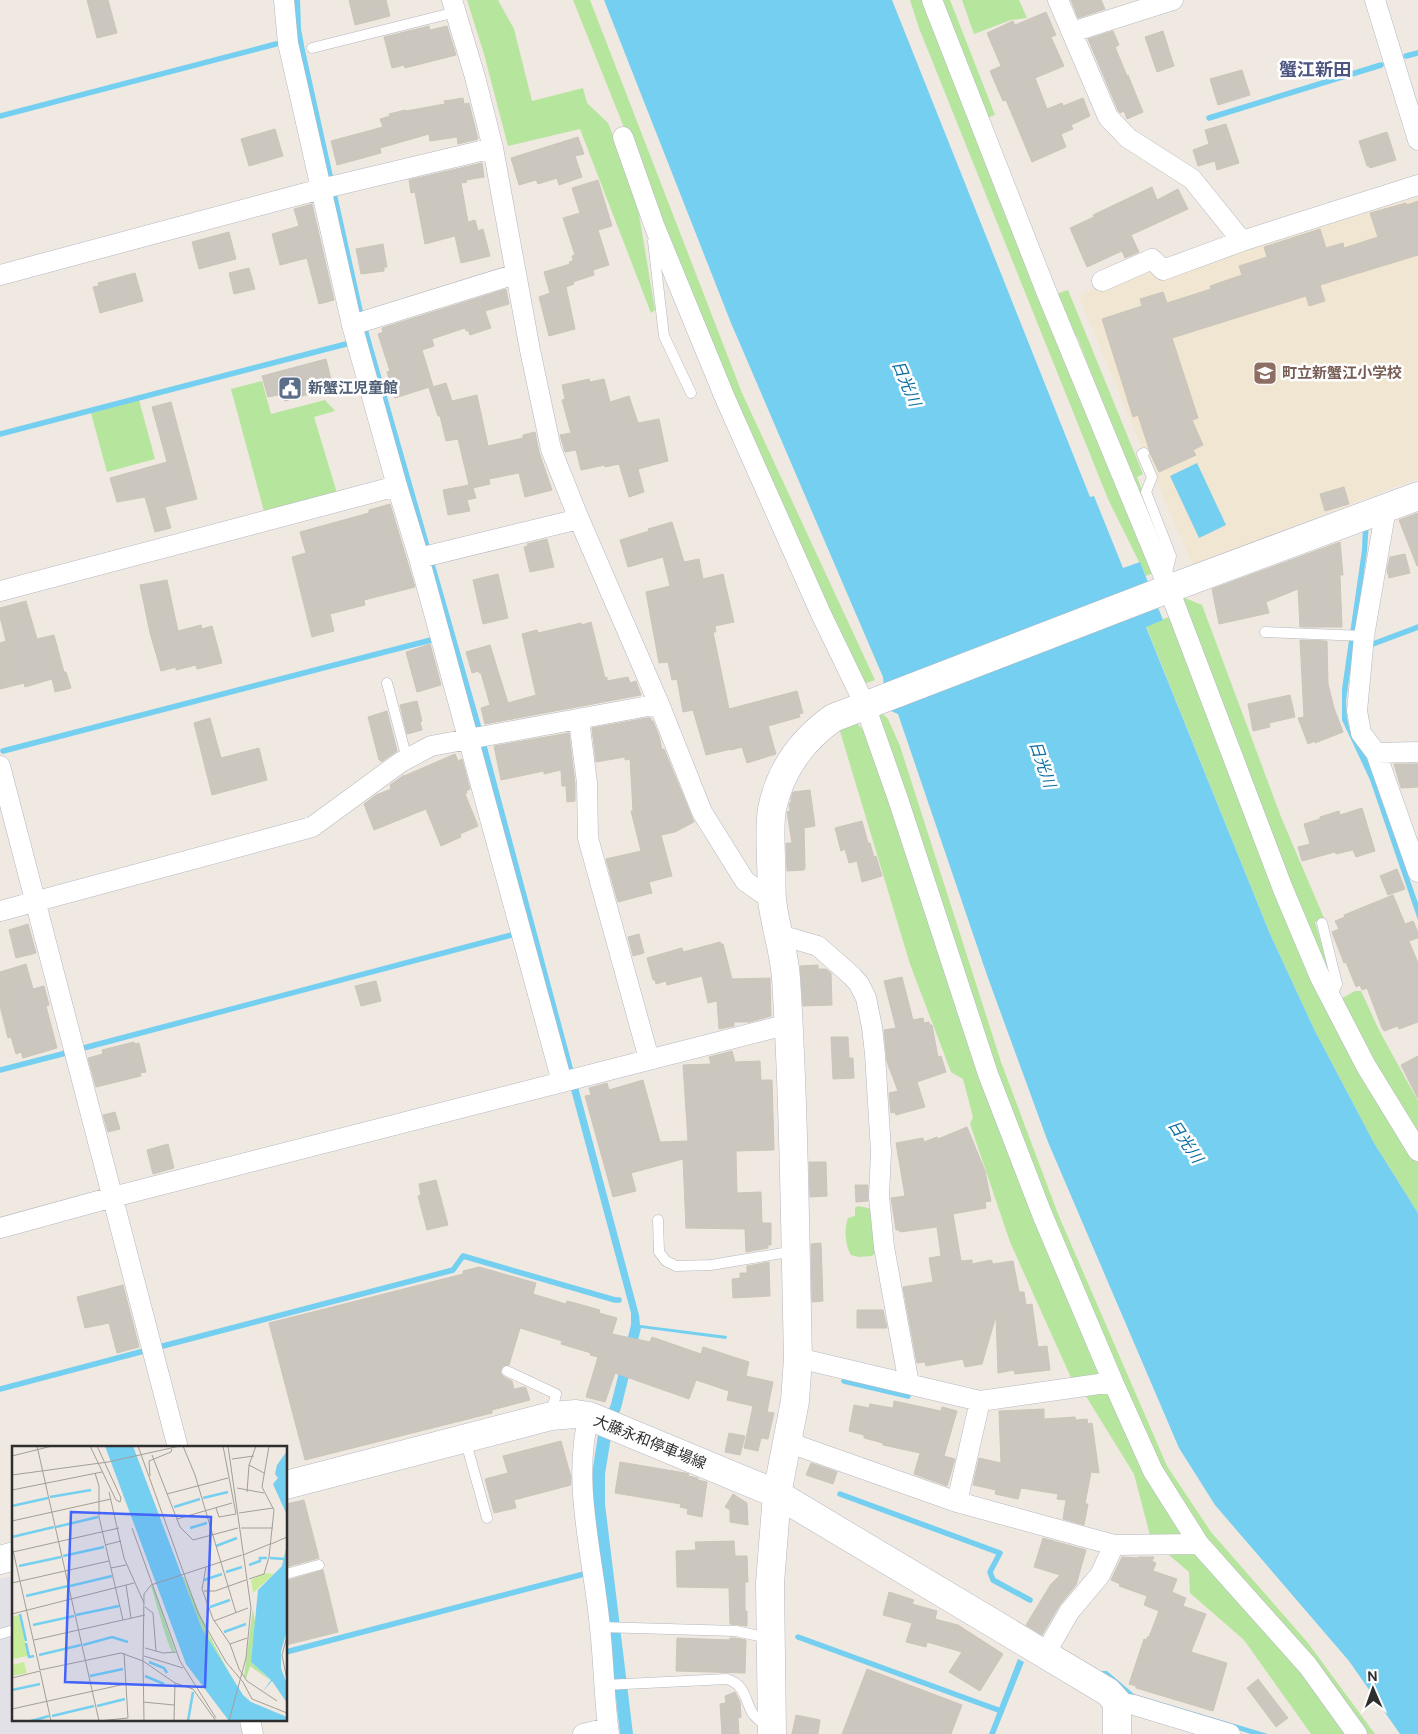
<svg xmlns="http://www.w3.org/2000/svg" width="1418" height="1734" viewBox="0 0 1418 1734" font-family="'DM Sans','Noto Sans JP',sans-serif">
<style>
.industrial{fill:#e3e1e8}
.education{fill:#f0e6d1}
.green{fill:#b6e59e}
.water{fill:#75cff0}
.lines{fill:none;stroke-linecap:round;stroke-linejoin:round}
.stream{stroke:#75cff0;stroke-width:5.5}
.building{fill:#cbc7bf;stroke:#cbc5ba}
.lane-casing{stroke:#b4b7c1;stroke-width:11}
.street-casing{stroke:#b4b7c1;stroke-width:21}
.secondary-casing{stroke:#b4b7c1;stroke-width:29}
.lane{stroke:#fff;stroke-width:10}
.street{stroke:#fff;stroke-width:20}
.secondary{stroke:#fff;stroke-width:28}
.labels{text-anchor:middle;stroke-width:5;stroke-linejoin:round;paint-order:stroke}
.education-label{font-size:15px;font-weight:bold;fill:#785e54;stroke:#fff;text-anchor:start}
.service-label{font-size:15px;font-weight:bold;fill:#4e5e75;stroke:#fff;text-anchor:start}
.street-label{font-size:15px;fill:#2e2e2e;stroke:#fff}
.water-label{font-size:16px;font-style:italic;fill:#0d6fa3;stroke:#fff}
.quarter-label{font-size:18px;font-weight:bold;fill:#4d5680;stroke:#fff}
.inset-river{fill:none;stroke:#75cff0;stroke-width:2.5}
.inset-road{fill:none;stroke:#a29e99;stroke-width:1}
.view{fill:#4264fb;fill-opacity:0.15;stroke:#4264fb;stroke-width:2.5}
.inset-edge{fill:none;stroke:#2e2e2e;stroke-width:2.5}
</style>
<rect width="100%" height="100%" fill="#efe9e1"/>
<!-- industrial -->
<path class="industrial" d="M14 1576V1720H244L248 1734H0V1579Z"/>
<!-- education -->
<path class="education" d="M1418 197V478L1193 565 1143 450 1079 296 1147 265 1159 277Z"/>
<!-- green -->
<path class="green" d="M467 0H498L514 29 532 101 583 88 587 103 608 123 635 191 655 310 651 313 580 129 508 146 484 54Z
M573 0H590L742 393 875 680 864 684 847 654 732 397Z
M910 0H925L1153 573 1146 576 1108 499 919 28Z
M940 0H950L995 115 987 118Z
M962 0H1019L1027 18 1011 20 974 34Z
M1068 290 1143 474 1137 477 1165 551V562L1077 337 1072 332 1056 294Z
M262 381 271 414 325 400 335 411 314 417 337 493 265 515 231 389Z
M139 400 155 459 107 472 91 413Z
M1180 596 1202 605 1281 817 1324 918 1315 922 1333 983 1330 986Z
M1169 617 1362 1071 1418 1163V1213L1374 1143 1315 1031 1270 934 1146 626Z
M880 711 888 719 900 746 1001 1062 1058 1214 1167 1466 1211 1532 1308 1643 1375 1734H1363L1202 1539 1157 1469 993 1073 877 712Z
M856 722 869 737 1104 1377 1073 1382 1010 1242 970 1124 973 1117 963 1079 951 1072 910 964 839 728Z
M1355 991H1361L1380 1032 1418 1101V1141L1339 1000Z
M858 1206 868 1208 872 1210 876 1252 872 1256 859 1257 851 1255C845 1245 844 1228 848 1218L855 1216V1208Z
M1110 1390 1186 1534 1151 1539 1134 1474 1084 1393Z
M1194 1548 1307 1673 1349 1734H1311L1244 1640 1190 1593 1189 1572 1163 1550Z"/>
<!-- water -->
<path class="water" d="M292 0H300L301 29 305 50 364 316 486 743 639 1315 640 1325 727 1336 726 1339 641 1328 621 1408 611 1437 605 1474V1504L633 1734H620L593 1497 592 1474 598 1435 611 1404 631 1325V1313L570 1086 359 330 299 63Z
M604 0H892L1090 497 1094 496 1123 568 1140 562 1163 620 1146 627 1270 934 1315 1031 1374 1143 1418 1213V1734H1400L1349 1661 1215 1505 1179 1448 1048 1142 988 978 898 714 886 709 883 677 731 323Z
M1197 463 1226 525 1199 538 1170 476Z
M1369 522 1367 551 1346 701 1347 718 1350 731 1367 758 1418 903V920L1370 780 1342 720V689L1362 550 1363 524Z
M1018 1659 1024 1662 995 1734H989Z
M1096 1671H1107L1134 1694 1268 1734H1251L1125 1695Z"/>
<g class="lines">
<!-- stream -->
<path class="stream" d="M1406 56 1418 53
M0 116 276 44
M1209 118 1381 65
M0 434 346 344
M1373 644 1418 627
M3 751 431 640
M80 1049 515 934
M0 1070 66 1053
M159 1347 453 1270 463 1256 615 1300H619
M844 1381 908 1396
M0 1389 144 1351
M840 1494 1000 1553 990 1572 993 1580 1030 1600
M798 1637 1001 1711
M286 1652 584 1574"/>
</g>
<!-- building -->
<path class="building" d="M87 0H108L117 33 97 38Z
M349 0H386L390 16 355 25Z
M1071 0H1101L1105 9 1078 18Z
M1046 12 1056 35 1051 37 1064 66 1035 78 1047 109 1062 103 1063 106 1083 98 1090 116 1071 125 1073 129 1061 134 1066 147 1032 162 1006 100 1003 101 990 71 1001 66 987 33 1013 21 1015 25Z
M429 26 430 30 447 26 456 55 405 68 404 65 392 68 384 37Z
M1113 31 1119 45 1115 47 1127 76 1128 75 1143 112 1127 119 1124 111 1120 113 1118 110 1088 39Z
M1163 31 1174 66 1157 72 1145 37Z
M1242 70 1250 95 1218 105 1210 79Z
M463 98 464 104 469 103 478 139 458 144 457 137 430 141 429 134 380 148 381 153 337 165 331 141 383 127 380 119 390 116 389 114 405 110 406 111 445 104 444 101Z
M1226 124 1239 163 1217 170 1215 161 1198 166 1193 150 1209 144 1205 130Z
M275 129 283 156 249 166 241 139Z
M1387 132 1396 160 1370 168 1369 166H1367L1359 141Z
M578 137 584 154 575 156 582 177 559 185 557 178 538 184 536 180 519 185 511 158Z
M482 163 484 177 466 180 467 182 461 183 468 222 475 220 478 231 483 229 490 256 461 263 455 236 425 244 415 192 411 193 409 180Z
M598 180 612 226 598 230 609 265 593 270 594 275 573 282 574 284 566 287 575 329 549 336 539 297 550 293 544 272 570 264 569 262 573 261 572 256 575 255 563 218 580 213 572 188Z
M1152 187 1157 200 1178 189 1188 209 1131 235 1139 252 1125 258 1122 251 1087 267 1070 228 1094 217 1093 215Z
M1418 201V255L1320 285 1325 301 1309 306 1306 296 1172 338 1198 418 1192 420 1203 445 1193 450 1196 455 1159 472 1151 455 1138 415 1133 417 1102 319 1142 306 1140 299 1163 292 1167 303 1211 289 1210 286 1242 275 1239 266 1267 257 1264 247 1320 229 1326 248 1343 243 1344 248 1378 237 1370 213 1406 203 1407 205Z
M312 204 334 300 319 304 307 258 280 265 272 234 299 226 294 209Z
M229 232 236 259 199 269 192 242Z
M383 244 387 267H384V271L361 274 356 249Z
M249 268 255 289 234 294 229 273Z
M135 273 143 301 100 313 93 287 99 286 98 283Z
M506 289 509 304 485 311 491 328 470 335 468 330 466 331 465 328 432 339 434 346 422 350 433 386 395 398 387 372 390 371 378 334 383 332 382 328Z
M326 359 333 387 285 401 283 394 268 397 262 376Z
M589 379 590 382 604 379 610 402 629 396 638 423 659 419 668 461 638 469 644 492 629 497 619 464 605 467V465L581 470 576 450 565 452 560 435 571 433 562 400 565 399 562 385Z
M446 383 452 401 477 395 488 446 523 438V435L535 432 539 452 552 490 525 497 519 473 489 479 490 484 473 488 476 498 467 500 470 511 448 515 443 490 469 485 458 439 446 441 440 416H438L429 388Z
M171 402 197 499 165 507 171 528 155 532 145 497 117 502 110 478 167 462 152 407Z
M1344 487 1349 504 1325 511 1320 494Z
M390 504 415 587 364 600 365 605 330 614 334 631 312 637 292 557 306 553 300 532 369 513V510Z
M1418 513V566H1417L1399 520Z
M672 522 684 562 699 559 703 579 723 574 734 622 715 626 716 632H713L729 709 797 691 803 713 799 714 800 717 768 726 776 754 747 763 742 747 731 750V749L706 755 693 710 683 712 677 679 672 680 668 662 659 663 646 592 670 586 663 557 628 567 620 540 649 531 648 529Z
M547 539 554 567 530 572 524 547 528 546 527 544Z
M1340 542 1343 575H1340L1342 627H1300L1298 589 1266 602 1269 613 1219 624 1212 589Z
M1405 554 1410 573 1389 578 1387 570 1390 557Z
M498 574 508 618 483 624 473 580Z
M167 580 178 631 201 625 202 629 212 626 222 663 197 669 196 665 176 670V667L161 671 150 633 140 585Z
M26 601 37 639 54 635 64 672H66L71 688 55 692 52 679 25 687 24 683 0 689V643L6 641 0 617V608Z
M591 622 605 678 607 677V681L628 677 630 683 636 681 641 695 485 724 481 708 490 705 481 673H479V671L472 673 466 652 490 645 508 703 536 695 522 634 537 630 538 633 581 623 582 625Z
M1300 640 1327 641 1328 684 1334 708 1343 732 1315 743V741L1308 744 1298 718 1304 717Z
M430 644 441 685 417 692 406 652Z
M1290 695 1295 717 1269 723 1270 727 1253 731 1248 704Z
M417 701 422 721 420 722 422 730 407 734 400 705Z
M387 711 397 751 381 762V760H379L368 717Z
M210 718 221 758 259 748 267 780 212 795 194 723Z
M647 718H651V721H653L659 736 662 750 664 749 694 822 675 832 661 835 672 876 649 882 652 893 618 902 606 859 641 851 631 811H633L630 759 625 760V757L596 762 592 728Z
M569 733 575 784V801L567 802 566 786H562L561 770 544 774V771L501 780 494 746Z
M455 754 458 761 462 759 470 789 466 791 467 793 465 794 478 826 460 834 461 837 441 846 426 809 374 830 364 804 376 795 391 789 390 785 404 775V776Z
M1394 764H1418V787L1401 788Z
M810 790 815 826 804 828 805 868 804 870 787 871 786 843H792L787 812 790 811 789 804 791 802V798L793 792Z
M1362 808 1375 851 1356 857 1353 850 1336 854 1335 852 1302 861 1298 847 1310 844 1304 824 1320 819V817L1339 811 1340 815Z
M862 821 868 843H870L874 857 876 856 882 876 862 882 857 861 849 863 845 849 841 851 835 828Z
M1397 869 1405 889 1388 895 1380 876Z
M1393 895 1405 924 1413 921 1418 932V938L1409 941 1418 963V1022L1399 1029 1398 1026 1384 1031 1382 1028 1367 988 1362 990 1360 985 1356 987 1346 962 1344 963 1332 932 1339 929 1335 921 1345 917 1344 915Z
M28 924 36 953 16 958 9 930Z
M639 934 644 953 633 956 628 937Z
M720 942 721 944H723L732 979 770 978 771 1016 750 1022H734V1026L719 1029 717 1001 708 1003 702 976 667 985 666 981 656 984 655 980H653L647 958 682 948 683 952Z
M26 964 33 989 44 986 49 1005 46 1006 57 1048 23 1058 21 1052 16 1054 11 1037 8 1038 0 1006V972Z
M818 965V969H826L831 973 832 1005 803 1006 800 966Z
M902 977 913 1020 923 1018 924 1023 929 1022 930 1025H932L938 1057 941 1056 946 1072 917 1082 925 1107 896 1115 895 1112 891 1113 889 1093 898 1091 887 1062 884 1030 896 1028 884 981Z
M376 981 381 1001 361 1006 355 986Z
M831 1037H848L849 1058H853L854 1078 833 1079Z
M134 1042 135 1044 139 1043 146 1072 140 1073 141 1076 96 1087 88 1058 103 1054 102 1050Z
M732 1051 735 1062 760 1061 761 1080H772L774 1150 736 1151 737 1193 761 1192 762 1223H771V1245H768V1248L746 1252 745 1229 686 1228 683 1159 631 1173 636 1191 613 1197 585 1096 591 1095 589 1088 607 1083 609 1090 643 1080 660 1142 688 1141 683 1065 711 1064 709 1057Z
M1418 1056V1099L1401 1065Z
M115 1112 120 1129 108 1132 103 1115Z
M967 1127 985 1171 991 1201 985 1202 986 1208 953 1214 961 1261 972 1260V1264L991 1260 993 1264 1013 1261 1019 1292H1024L1026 1305 1032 1304 1038 1347 1047 1346 1050 1370 1015 1374 1014 1370 998 1373 996 1316 982 1364 965 1367 963 1359 926 1366 925 1362 917 1363 903 1287 933 1282 929 1258 941 1256 937 1227 900 1232 899 1230H896L891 1198 905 1196 896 1143 923 1138 924 1142 937 1137 938 1139Z
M168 1144 174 1168 153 1174 147 1150Z
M809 1162H826L827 1196 810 1197Z
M436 1180 448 1225 427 1230 418 1196 421 1195 419 1184Z
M855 1185H868V1201L856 1202Z
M821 1243 823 1301 812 1302 811 1244Z
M769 1262 770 1296 733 1298 732 1279 740 1278V1273H747V1266Z
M479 1267 536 1283 533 1294 566 1304 567 1301 575 1303 600 1310 599 1313 617 1318 612 1334 650 1342 652 1337 701 1354 703 1347 749 1362 746 1376 773 1382 767 1412 774 1413 768 1439 761 1438 758 1451 744 1448 753 1406 727 1400 729 1391 696 1380 689 1399 615 1373 605 1402 586 1397 598 1357 590 1355 591 1353 561 1344 562 1341 520 1328 509 1365 503 1366 500 1372 504 1377 512 1381 514 1389 524 1387 526 1388 530 1400 492 1410V1413L305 1460 269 1323 463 1274V1271Z
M123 1285 139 1347 117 1353 109 1323 85 1328 77 1297Z
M857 1310H883L887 1328H857Z
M894 1401 941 1411 942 1407 957 1411 944 1456 955 1459 947 1486 914 1474 920 1453 883 1445V1443L864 1438V1435L849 1431 854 1405 869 1408 870 1404 893 1408Z
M1044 1409V1419L1075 1417 1076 1420 1087 1419 1088 1424 1092 1423 1099 1473 1091 1472 1085 1504H1088L1084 1525 1063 1519 1066 1500 1057 1499 1058 1494 1021 1488 1018 1499 995 1494 996 1490 973 1485 979 1458 1001 1463 999 1411Z
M729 1433 745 1436 740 1455 725 1452Z
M561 1441 571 1477V1485L514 1500 516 1508 494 1513 485 1479 508 1473 503 1456Z
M620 1462 685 1473 689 1474 688 1476 698 1478V1480L707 1482 702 1517 687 1514 688 1509 680 1507 681 1504 615 1493Z
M811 1463 837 1472 833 1484 806 1475Z
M733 1494 747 1503 748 1525 730 1522V1510L725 1507Z
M304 1500 319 1558 286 1567V1504Z
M1043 1538 1086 1550 1076 1585 1059 1606 1042 1635 1026 1625 1051 1584 1060 1575 1034 1567Z
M734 1541 735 1556H747L748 1582H745V1611H747V1626L730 1624 729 1588 677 1587 676 1551 696 1550 695 1542Z
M1122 1557 1138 1558V1557H1154L1152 1561 1156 1563 1153 1571 1177 1579 1172 1592 1186 1598 1183 1606 1206 1614 1191 1652 1227 1663 1213 1711 1136 1688V1686L1129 1684 1144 1639 1147 1640V1637H1149L1159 1611 1144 1605 1147 1596 1119 1586 1120 1584 1111 1580Z
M323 1570 338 1632 286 1645V1581Z
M889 1592 914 1600 912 1604 937 1611 935 1619 958 1625 1003 1654 980 1691 949 1672 962 1652 927 1642 926 1647 906 1642 912 1623 883 1615Z
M677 1638 730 1640V1638H735L746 1640 745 1673 676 1671Z
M867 1669 962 1705 951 1734H842Z
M1258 1679 1288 1718 1276 1727 1247 1688Z
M735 1692 740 1702 741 1717 738 1718 739 1734H722L720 1704 726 1703 725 1696Z
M796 1715 820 1720 818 1734H792Z"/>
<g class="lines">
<!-- lane casing -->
<g class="lane-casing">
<path id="lane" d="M312 48 456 12
M653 241 664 336 691 393
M1144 453 1142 454 1152 477 1146 492 1171 556 1166 576
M1265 632 1364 636
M387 683 407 759
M1322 923 1337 984 1331 997
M658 1220 659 1252 666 1261 676 1266 711 1265 795 1251
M507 1371 556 1394 551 1414
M465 1439 487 1518
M286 1574 319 1565
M600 1627 736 1631 768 1638
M0 1634 14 1630
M605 1685 727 1679C746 1685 744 1699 753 1714 757 1719 764 1724 768 1728"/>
</g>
<!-- street casing -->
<g class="street-casing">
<path id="street" d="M284 0 288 43 352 325 397 486 419 558 562 1082
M452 0 475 77 493 148 530 350 551 449 579 519 659 704 702 812 745 881 772 900
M932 0 1046 291 1169 589 1283 889 1320 977 1366 1066 1418 1151
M1058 0 1108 117 1128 138 1192 179 1242 241 1418 185
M1375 0 1418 140
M1072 32 1173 0
M623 137 654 225 725 398 821 614 865 705 898 799 988 1074 1042 1214 1113 1382 1153 1471 1199 1544 1308 1666 1357 1734
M0 275 321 189 493 148
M1102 281 1152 259 1163 270 1242 241
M352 325 516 274
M1386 508 1364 636 1357 711 1361 733 1376 753 1418 872
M419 558 579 519
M0 591 397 486
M579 720 587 783 588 838 649 1059
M1376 753 1418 752
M0 766 178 1448
M0 911 312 827 401 762 431 746 659 704
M780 935 818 946 852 976 859 984 866 998 872 1027 875 1054 881 1152 879 1196 884 1247 909 1384
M0 1228 113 1197 789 1024
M798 1358 980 1401 1113 1382
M589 1416C571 1482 594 1560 600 1628 604 1663 604 1699 609 1734
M787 1442 957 1502 1114 1545 1199 1544
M957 1502 980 1401
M1045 1654 1069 1612 1100 1575 1114 1545
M1117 1702 1134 1705 1230 1734
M250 1720 253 1734
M583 1734 608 1728"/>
</g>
<!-- secondary casing -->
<g class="secondary-casing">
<path id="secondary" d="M286 1485 551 1416 576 1414 589 1416 777 1494 770 1583 772 1734
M0 1560 14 1556
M1117 1734V1702L1108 1692 777 1494 795 1401 798 1358C795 1232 794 1104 786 978 784 950 775 926 772 900 771 887 772 875 771 862 771 845 769 827 772 809 780 770 801 741 833 718L1160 592 1418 496"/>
</g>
<!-- lane -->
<use href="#lane" class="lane"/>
<!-- street -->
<use href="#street" class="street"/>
<!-- secondary -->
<use href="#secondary" class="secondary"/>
</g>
<!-- icons -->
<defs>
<g id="school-square" transform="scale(1.25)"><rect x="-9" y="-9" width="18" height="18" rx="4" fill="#8d6e63" stroke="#fff"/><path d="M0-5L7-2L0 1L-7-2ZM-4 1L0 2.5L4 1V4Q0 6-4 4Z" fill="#fff"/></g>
<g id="civic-square" transform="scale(1.25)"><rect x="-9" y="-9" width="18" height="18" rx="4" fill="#5c6f8a" stroke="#fff"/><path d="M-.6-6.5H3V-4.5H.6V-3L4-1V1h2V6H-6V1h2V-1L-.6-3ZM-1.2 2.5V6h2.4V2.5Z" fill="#fff"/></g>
</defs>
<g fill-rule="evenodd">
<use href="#school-square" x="1265" y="373"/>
<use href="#civic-square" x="290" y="388"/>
</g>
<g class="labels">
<!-- education labels -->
<g class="education-label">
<text x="1282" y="378">町立新蟹江小学校</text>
</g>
<!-- service labels -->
<g class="service-label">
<text x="308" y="393">新蟹江児童館</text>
</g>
<!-- street labels -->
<g class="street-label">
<text transform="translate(650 1442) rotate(22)" y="5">大藤永和停車場線</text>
</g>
<!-- water labels -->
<g class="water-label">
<text transform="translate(907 383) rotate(67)" y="6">日光川</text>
<text transform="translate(1043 764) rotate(71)" y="6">日光川</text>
<text transform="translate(1186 1141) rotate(56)" y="6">日光川</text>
</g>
<!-- quarter labels -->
<g class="quarter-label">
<text x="1315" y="76">蟹江新田</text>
</g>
</g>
<!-- overview -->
<g transform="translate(12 1446)">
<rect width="275" height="275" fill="#efe9e1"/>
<path d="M170 131H172L198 191 223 238 190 183ZM139 140H141L163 205 160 206 154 191ZM241 162 243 177 239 216 259 235 238 220 234 233 232 230Z" fill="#b6e59e"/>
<path d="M253 127 262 128 241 147 239 134ZM7 169 16 210 0 213V171ZM12 216 15 227 0 230V219Z" fill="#c9ec9a"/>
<path d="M93 0H121L190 183 231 249 239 256 275 271V275H217L174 218ZM275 5V84L274 67 261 38 266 32 263 28 265 19ZM275 98V185L269 205V222L275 238V257L260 235 251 245 259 234 239 216 246 144 270 120Z" fill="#75cff0"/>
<path class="inset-river" d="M38 51 79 44M191 52 216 46M0 60 36 52M162 61 188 53M44 81 86 71M178 82 195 77M0 91 42 81M204 100 225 92M51 110 92 101M258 112 273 113M237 119 248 115V112H255M7 120 49 111M214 126 230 121M192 134 210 128M58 140 100 130M14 150 56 140M198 161 218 154M8 168 14 195M64 169 107 160M21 179 62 170M212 186 234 178M14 197 17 211 22 210M71 199 100 191 116 196M27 209 69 199M137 216 152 222 155 227M78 230 111 223M133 230 152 238M0 244 28 238M85 260 113 253M40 270 82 260M19 275 37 270M176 275 181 246"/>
<path class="inset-road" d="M25 0 87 275M78 0 104 54 108 56 109 52 85 0M126 0 186 167 214 216 231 236M171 0 183 29 224 167M211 0 224 68M216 0 239 162 234 212 217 275M140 9 168 81 181 94 226 82M0 10 40 0M220 13 242 10M237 19 252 27M83 27 87 40V71L111 174M0 29 96 16 168 0M138 30 137 15 159 6 160 3M225 42 252 47M0 44 90 26M97 46 112 112 132 157M235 46 237 19 244 0M155 48 216 32M204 62 207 71 224 68M227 67 261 62M165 73 220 57M0 75 99 53M120 82 168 215 204 272M229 82H261M259 98 275 91M93 99 109 95M0 100 28 224 109 207 131 215 132 275M1 106 107 82M231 109 258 98M194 121 190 143 201 173 218 198 227 223 235 235 265 255M99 122 114 119M237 133 252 128 257 111 262 64 250 41 257 0M0 137 97 115M114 139 119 172M192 145H203L234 134M133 161 141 167 144 205M0 168 122 137M202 175 236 162M275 190 270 209 275 234M22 194 133 169M218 198 235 192M133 202 151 207 164 206M132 210 171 222M28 225 39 275M0 232 28 225M231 236 240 253 275 267M131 256 162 259M0 263 113 238M87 275 116 272 112 207M162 275 163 237M204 275 181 243 163 237 131 215 132 148 139 139 230 109"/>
<path class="view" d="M59 66 199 71 193 241 53 236Z"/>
<rect width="275" height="275" class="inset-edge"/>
</g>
<!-- north arrow -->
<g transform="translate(1373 1689) rotate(358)" stroke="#ffffff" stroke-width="4" paint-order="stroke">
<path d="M0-4L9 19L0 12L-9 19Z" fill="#2e2e2e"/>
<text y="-8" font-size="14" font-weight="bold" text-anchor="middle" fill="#2e2e2e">N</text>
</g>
</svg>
